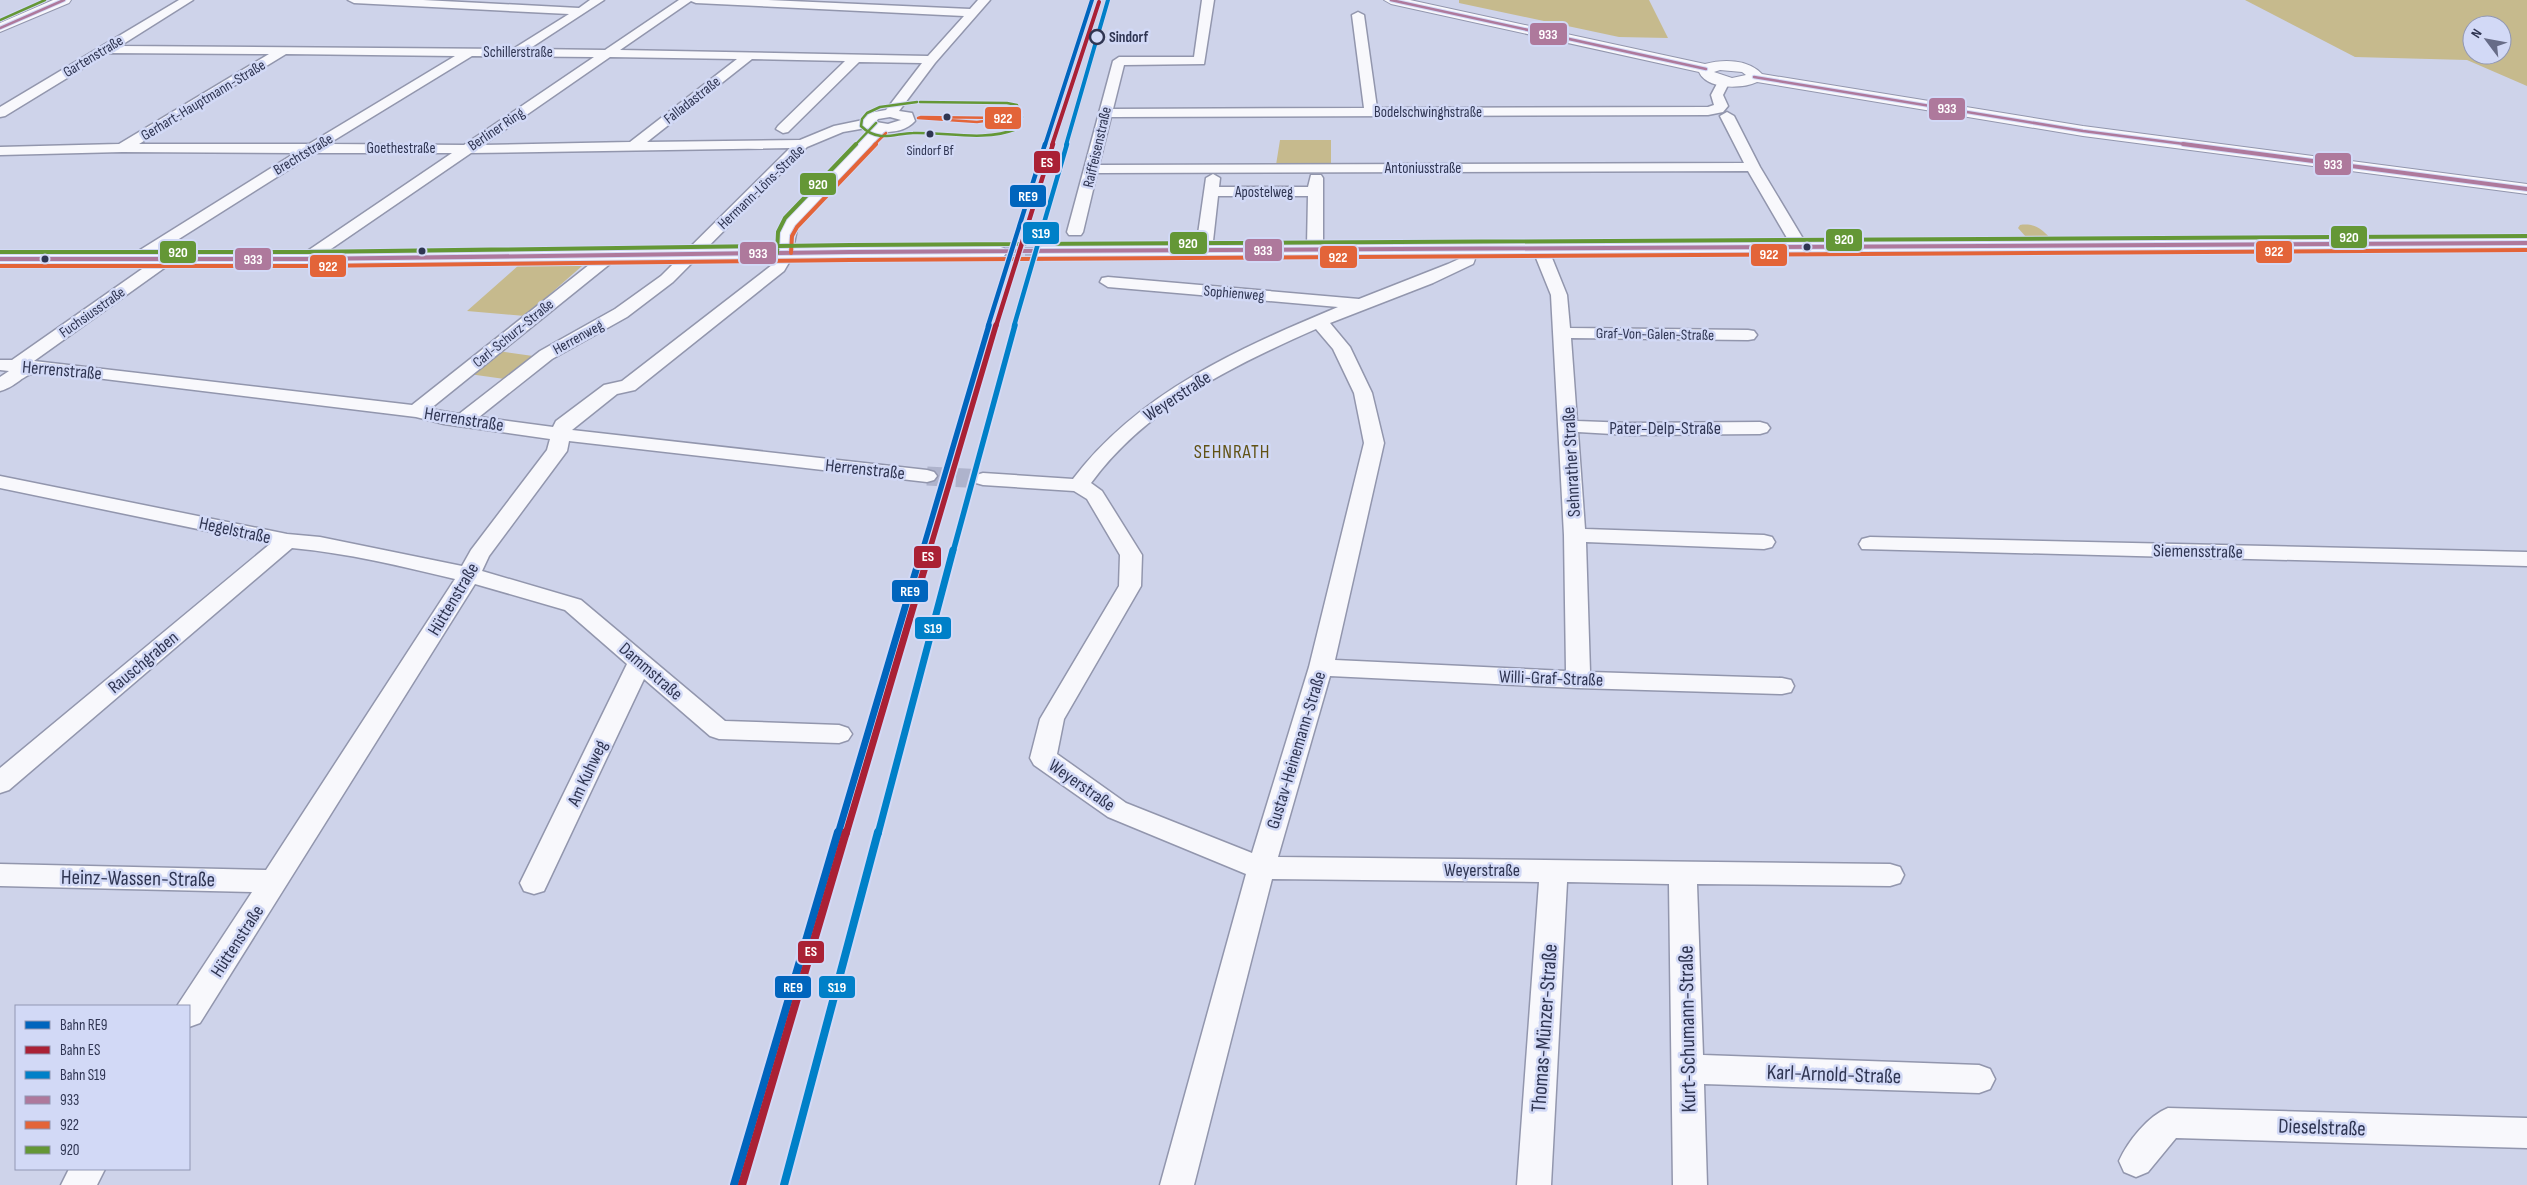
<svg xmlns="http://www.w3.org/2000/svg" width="2527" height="1185" viewBox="0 0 2527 1185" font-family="'Sofia Sans Condensed',sans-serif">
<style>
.green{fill:#c6ba8d;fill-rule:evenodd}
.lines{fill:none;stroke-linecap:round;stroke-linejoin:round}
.minor-tunnel{stroke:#aeb3cc;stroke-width:19;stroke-dasharray:19 10;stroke-linecap:butt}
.tertiary-tunnel{stroke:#aeb3cc;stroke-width:19;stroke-dasharray:19 9;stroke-linecap:butt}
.minor-casing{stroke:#9296ad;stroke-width:3}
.tertiary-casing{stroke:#9296ad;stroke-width:2}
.secondary-casing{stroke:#9296ad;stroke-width:2}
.minor{fill:#f8f8fc;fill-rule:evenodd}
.tertiary{fill:#f8f8fc;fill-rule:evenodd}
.secondary{fill:#f8f8fc;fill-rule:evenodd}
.bus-1-far1-casing{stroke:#d2d9f6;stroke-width:4.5}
.bus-1-casing{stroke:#d2d9f6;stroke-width:6}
.bus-2-far1-casing{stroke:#d2d9f6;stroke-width:4.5}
.bus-2-casing{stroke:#d2d9f6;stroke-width:6}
.bus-3-far1-casing{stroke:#d2d9f6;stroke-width:4.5}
.bus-3-casing{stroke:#d2d9f6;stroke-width:6}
.bus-1-far1{stroke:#ae799c;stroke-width:2.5}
.bus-1{stroke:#ae799c;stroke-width:4}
.bus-2-far1{stroke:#e36439;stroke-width:2.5}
.bus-2{stroke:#e36439;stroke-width:4}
.bus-3-far1{stroke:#649736;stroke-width:2.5}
.bus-3{stroke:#649736;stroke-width:4}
.rail-1-far4-casing{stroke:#d2d9f6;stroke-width:5.5}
.rail-1-far3-casing{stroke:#d2d9f6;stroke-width:7}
.rail-1-far2-casing{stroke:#d2d9f6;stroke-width:9}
.rail-1-far1-casing{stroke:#d2d9f6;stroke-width:11}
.rail-1-casing{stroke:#d2d9f6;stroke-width:12}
.rail-2-far4-casing{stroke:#d2d9f6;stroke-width:5.5}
.rail-2-far3-casing{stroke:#d2d9f6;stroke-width:7}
.rail-2-far2-casing{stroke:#d2d9f6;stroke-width:9}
.rail-2-far1-casing{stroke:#d2d9f6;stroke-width:11}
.rail-2-casing{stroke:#d2d9f6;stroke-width:12}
.rail-3-far4-casing{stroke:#d2d9f6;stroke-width:5.5}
.rail-3-far3-casing{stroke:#d2d9f6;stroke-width:7}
.rail-3-far2-casing{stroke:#d2d9f6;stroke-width:9}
.rail-3-far1-casing{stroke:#d2d9f6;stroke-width:11}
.rail-3-casing{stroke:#d2d9f6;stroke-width:12}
.rail-1-far4{stroke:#0065bd;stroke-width:4}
.rail-1-far3{stroke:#0065bd;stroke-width:4.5}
.rail-1-far2{stroke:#0065bd;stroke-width:5.5}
.rail-1-far1{stroke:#0065bd;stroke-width:7}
.rail-1{stroke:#0065bd;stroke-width:8}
.rail-2-far4{stroke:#aa2135;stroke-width:4}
.rail-2-far3{stroke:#aa2135;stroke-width:4.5}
.rail-2-far2{stroke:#aa2135;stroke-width:5.5}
.rail-2-far1{stroke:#aa2135;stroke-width:7}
.rail-2{stroke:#aa2135;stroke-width:8}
.rail-3-far4{stroke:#0080c8;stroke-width:4}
.rail-3-far3{stroke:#0080c8;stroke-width:4.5}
.rail-3-far2{stroke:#0080c8;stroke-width:5.5}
.rail-3-far1{stroke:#0080c8;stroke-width:7}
.rail-3{stroke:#0080c8;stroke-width:8}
.stop-dot{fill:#d2d9f6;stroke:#2f3552;stroke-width:2.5}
.bus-dot{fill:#2f3552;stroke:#d2d9f6;stroke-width:2}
.labels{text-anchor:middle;stroke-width:5;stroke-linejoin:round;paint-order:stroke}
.far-bus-label{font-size:14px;fill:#2f3552;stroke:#d2d9f6}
.far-stop-label{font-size:15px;font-weight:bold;fill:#2f3552;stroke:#d2d9f6;text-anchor:start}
.far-street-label{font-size:15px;fill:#2f3552;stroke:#d2d9f6}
.street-label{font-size:18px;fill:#2f3552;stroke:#d2d9f6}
.neighbourhood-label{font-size:19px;letter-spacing:1px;fill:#615215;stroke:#d2d9f6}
.near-street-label{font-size:21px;fill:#2f3552;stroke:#d2d9f6}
.line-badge{stroke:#d2d9f6;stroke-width:2}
.badge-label{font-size:14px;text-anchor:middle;font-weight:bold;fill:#fff}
</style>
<rect width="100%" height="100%" fill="#ced3ea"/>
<!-- green -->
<path class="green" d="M1459 0H1649L1668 38 1619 37 1459 3Z
M2245 0H2527V86L2467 60 2355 57ZM2472 25H2502V55H2472Z
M1280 140H1331V165H1276Z
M2020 225C2033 223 2041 228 2050 238L2026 237 2018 228Z
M519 265 582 266 525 316 467 311Z
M498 351 540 357 512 380 469 374Z"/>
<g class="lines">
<!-- minor-tunnel -->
<path class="minor-tunnel" d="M927 476 983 479"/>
<!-- tertiary-tunnel -->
<path class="tertiary-tunnel" d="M997 252H1043"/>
<!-- minor casing -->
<g class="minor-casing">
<path id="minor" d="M179 0H193L120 46 513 49 569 14 354 3 348 0H423L579 8 590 0H604L529 49 605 50 679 0H768L970 9 978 0H990L935 63 899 111 912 113 915 121C907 130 895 132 884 132L798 224 791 259 784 271 635 390 617 394 572 430 927 470 934 472 937 476 934 480 927 482 569 441 567 451 489 556 482 571 581 600 725 721 839 725 848 728 852 734 848 740 839 743 719 739 710 736 644 679 544 891 534 894 524 891 520 883 627 664 565 610 475 584 200 1023 189 1027V1006H177L252 892 0 886V864L266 870 455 579C401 566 347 553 292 548L9 790 0 793V768L270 544 0 488V476L287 534 320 537 462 566 471 550 547 450 550 439 444 424 416 417 47 372C22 371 21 385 0 391V377L9 371 0 370V360H12L162 255H174L176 258 174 261 34 361 412 405 604 253H616L618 256 616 259 430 409 459 414 540 351 615 309 661 276 790 148 471 153 312 262 306 264 298 259 300 256 452 153H315L144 261H132L130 258 132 255 295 153 122 152 0 155V147L119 144 269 54 108 53 5 116 0 117V107ZM691 1 696 3 964 16 928 56 620 50ZM286 54 455 56 309 144H139ZM472 56 594 57 464 145 328 144ZM610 57 737 59 630 142 483 145ZM752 59 845 61 778 126 776 129 783 133 788 132 859 62 922 63 886 110 869 113 863 120 834 126 800 140 647 142ZM890 117 901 120 888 124 876 122 878 119ZM866 128 871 130 786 220 781 229 772 265 622 381 604 385 556 421 553 427 479 417 552 359 627 317 673 282 807 147 843 132Z
M1202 0H1214L1204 64 1124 65 1113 109 1364 108 1352 15 1358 12 1364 15 1377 108 1708 107 1714 105 1711 95 1720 78 1724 77 1730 81 1723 95 1728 106 1723 112 1708 115 1111 117 1099 165 1744 163 1720 116 1727 112 1734 116 1760 167 1808 247 1806 250H1794L1748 171 1097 173 1083 232 1081 235H1069L1067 232 1113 61 1119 57H1194Z
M1213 174 1220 178 1219 187H1308L1311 175H1321L1323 178V246L1315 251 1307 246 1308 196H1218L1213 241 1211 244H1199L1197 241 1206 178Z
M1540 243 1548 248 1567 295 1570 328 1748 330 1754 331 1757 335 1754 339 1748 340 1571 338 1577 421 1630 423 1760 422 1767 424 1770 428 1767 432 1760 434 1630 435 1578 432 1585 529 1764 535 1772 537 1775 542 1772 547 1764 549 1586 542 1590 672 1782 678 1791 680 1794 686 1791 692 1782 694 1578 688 1330 676 1278 857 1890 864 1900 867 1904 875 1900 883 1890 886 1697 884 1703 1055 1979 1065 1990 1069 1995 1079 1990 1089 1979 1093 1704 1084 1707 1185H1673L1669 884 1567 882 1551 1185H1517L1539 882 1272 879 1194 1185H1160L1246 874 1108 817 1034 765 1030 758 1040 719 1119 586 1120 555 1087 499 1074 491 983 485 976 483 973 479 976 475 983 473 1073 479C1139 392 1240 348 1338 307L1108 287 1100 282 1102 278 1108 277 1359 299 1448 264 1459 259 1461 246H1473C1476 251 1476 259 1473 264L1433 283 1330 323 1350 347 1372 393 1384 443 1335 660 1566 671 1564 535 1551 295 1532 248ZM1316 329 1333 349 1354 393 1364 443 1309 667 1252 853 1126 803 1057 754 1064 719 1141 586 1142 555 1102 491 1091 483C1146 408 1232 366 1316 329Z
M1870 537 2527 552V566L1862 549 1859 544 1862 539Z
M2168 1108 2527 1118V1148L2176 1138 2148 1172 2136 1177 2124 1172 2119 1161C2128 1141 2148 1116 2168 1108Z
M69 1169H105L97 1185H61Z"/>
</g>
<!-- tertiary casing -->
<g class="tertiary-casing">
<path id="tertiary" d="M2295 237H2527V249L1043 258 1036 256 1033 252 1036 248 1043 246Z
M819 246H997L1004 248 1007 252 1004 256 997 258C665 258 332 265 0 265V253H306Z"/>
</g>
<!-- secondary casing -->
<g class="secondary-casing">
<path id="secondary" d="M53 0H71L69 3 0 32V23Z
M1384 0H1410L1705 64C1723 59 1748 59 1762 74L2083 126 2527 184V194L2083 136 1757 82C1742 89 1707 90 1699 72L1391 4ZM1720 70 1742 72 1746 75 1732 78 1714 72Z"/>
</g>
<!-- minor -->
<use href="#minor" class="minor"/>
<!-- tertiary -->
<use href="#tertiary" class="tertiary"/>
<!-- secondary -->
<use href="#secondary" class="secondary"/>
<!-- bus-1-far1 casing -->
<g class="bus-1-far1-casing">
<path id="bus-1-far1" d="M1391 0 1706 69
M0 28 64 0
M1754 77 2083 131 2192 145"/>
</g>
<!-- bus-1 casing -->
<g class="bus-1-casing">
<path id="bus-1" d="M2183 144 2527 189
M0 259H306L850 252 2527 243"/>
</g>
<!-- bus-2-far1 casing -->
<g class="bus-2-far1-casing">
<path id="bus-2-far1" d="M921 117 1006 118 977 122 918 118Z
M874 145 886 133"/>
</g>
<!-- bus-2 casing -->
<g class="bus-2-casing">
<path id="bus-2" d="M791 253 792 236 797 227 876 144
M0 266H306L850 260 2527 250"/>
</g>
<!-- bus-3-far1 casing -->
<g class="bus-3-far1-casing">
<path id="bus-3-far1" d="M0 20 45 0
M917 102 880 107 867 113 862 119 861 126C867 132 873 135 881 136 892 137 902 133 913 133 949 132 982 142 1017 129L1022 117 1017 105 1007 103 920 102
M855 145 876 123"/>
</g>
<!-- bus-3 casing -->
<g class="bus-3-casing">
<path id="bus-3" d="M0 252H306L850 245 2527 236
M777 253 778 232 785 218 856 144"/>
</g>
<!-- bus-1-far1 -->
<use href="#bus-1-far1" class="bus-1-far1"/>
<!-- bus-1 -->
<use href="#bus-1" class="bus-1"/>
<!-- bus-2-far1 -->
<use href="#bus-2-far1" class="bus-2-far1"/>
<!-- bus-2 -->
<use href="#bus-2" class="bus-2"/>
<!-- bus-3-far1 -->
<use href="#bus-3-far1" class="bus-3-far1"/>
<!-- bus-3 -->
<use href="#bus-3" class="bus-3"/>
<!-- rail-1-far4 casing -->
<g class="rail-1-far4-casing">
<path id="rail-1-far4" d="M1045 145 1092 0"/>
</g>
<!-- rail-1-far3 casing -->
<g class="rail-1-far3-casing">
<path id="rail-1-far3" d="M988 326 1045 144"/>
</g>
<!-- rail-1-far2 casing -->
<g class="rail-1-far2-casing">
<path id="rail-1-far2" d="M922 552 989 325"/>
</g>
<!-- rail-1-far1 casing -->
<g class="rail-1-far1-casing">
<path id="rail-1-far1" d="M838 834 922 550"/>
</g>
<!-- rail-1 casing -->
<g class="rail-1-casing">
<path id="rail-1" d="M734 1185 838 832"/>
</g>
<!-- rail-2-far4 casing -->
<g class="rail-2-far4-casing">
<path id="rail-2-far4" d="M1052 145 1099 2"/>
</g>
<!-- rail-2-far3 casing -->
<g class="rail-2-far3-casing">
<path id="rail-2-far3" d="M996 326 1053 144"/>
</g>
<!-- rail-2-far2 casing -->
<g class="rail-2-far2-casing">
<path id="rail-2-far2" d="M929 552 996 325"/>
</g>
<!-- rail-2-far1 casing -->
<g class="rail-2-far1-casing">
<path id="rail-2-far1" d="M846 834 930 550"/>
</g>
<!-- rail-2 casing -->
<g class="rail-2-casing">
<path id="rail-2" d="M742 1185 846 832"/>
</g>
<!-- rail-3-far4 casing -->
<g class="rail-3-far4-casing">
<path id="rail-3-far4" d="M1066 145 1108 0"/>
</g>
<!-- rail-3-far3 casing -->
<g class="rail-3-far3-casing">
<path id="rail-3-far3" d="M1014 326 1067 144"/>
</g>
<!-- rail-3-far2 casing -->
<g class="rail-3-far2-casing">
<path id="rail-3-far2" d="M953 552 1015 325"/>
</g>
<!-- rail-3-far1 casing -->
<g class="rail-3-far1-casing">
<path id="rail-3-far1" d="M878 834 953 550"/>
</g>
<!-- rail-3 casing -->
<g class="rail-3-casing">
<path id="rail-3" d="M784 1185 878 832"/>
</g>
<!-- rail-1-far4 -->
<use href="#rail-1-far4" class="rail-1-far4"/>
<!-- rail-1-far3 -->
<use href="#rail-1-far3" class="rail-1-far3"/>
<!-- rail-1-far2 -->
<use href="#rail-1-far2" class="rail-1-far2"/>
<!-- rail-1-far1 -->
<use href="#rail-1-far1" class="rail-1-far1"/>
<!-- rail-1 -->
<use href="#rail-1" class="rail-1"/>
<!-- rail-2-far4 -->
<use href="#rail-2-far4" class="rail-2-far4"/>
<!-- rail-2-far3 -->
<use href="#rail-2-far3" class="rail-2-far3"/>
<!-- rail-2-far2 -->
<use href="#rail-2-far2" class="rail-2-far2"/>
<!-- rail-2-far1 -->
<use href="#rail-2-far1" class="rail-2-far1"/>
<!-- rail-2 -->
<use href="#rail-2" class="rail-2"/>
<!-- rail-3-far4 -->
<use href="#rail-3-far4" class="rail-3-far4"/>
<!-- rail-3-far3 -->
<use href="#rail-3-far3" class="rail-3-far3"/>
<!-- rail-3-far2 -->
<use href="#rail-3-far2" class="rail-3-far2"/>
<!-- rail-3-far1 -->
<use href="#rail-3-far1" class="rail-3-far1"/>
<!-- rail-3 -->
<use href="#rail-3" class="rail-3"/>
</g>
<!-- markers -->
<circle class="stop-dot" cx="1097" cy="37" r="7"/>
<g class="bus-dot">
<circle cx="947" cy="117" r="4.5"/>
<circle cx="930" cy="134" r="4.5"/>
<circle cx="1807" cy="247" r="4.5"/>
<circle cx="422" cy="251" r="4.5"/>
<circle cx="45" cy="259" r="4.5"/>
</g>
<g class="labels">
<!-- far-bus labels -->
<g class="far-bus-label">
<text x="930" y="155">Sindorf Bf</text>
</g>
<!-- far-stop labels -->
<g class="far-stop-label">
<text x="1109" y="42">Sindorf</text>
</g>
<!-- far-street labels -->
<g class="far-street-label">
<text x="518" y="57">Schillerstraße</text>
<text transform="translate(93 56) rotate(-31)" y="5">Gartenstraße</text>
<text transform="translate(203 100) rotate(-31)" y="5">Gerhart-Hauptmann-Straße</text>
<text transform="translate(692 100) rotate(-38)" y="5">Falladastraße</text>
<text x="1428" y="117">Bodelschwinghstraße</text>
<text transform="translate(496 129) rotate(-34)" y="5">Berliner Ring</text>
<text transform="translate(1097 147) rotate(-77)" y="5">Raiffeisenstraße</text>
<text x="401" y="153">Goethestraße</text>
<text transform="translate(303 154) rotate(-31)" y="5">Brechtstraße</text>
<text x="1423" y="173">Antoniusstraße</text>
<text transform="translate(761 187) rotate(-44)" y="5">Hermann-Löns-Straße</text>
<text x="1264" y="197">Apostelweg</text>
<text transform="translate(1234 293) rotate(5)" y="5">Sophienweg</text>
<text transform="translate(92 312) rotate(-35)" y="5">Fuchsiusstraße</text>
<text transform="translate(513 333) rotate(-39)" y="5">Carl-Schurz-Straße</text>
<text transform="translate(1655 334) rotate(1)" y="5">Graf-Von-Galen-Straße</text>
<text transform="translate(578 337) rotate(-29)" y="5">Herrenweg</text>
</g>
<!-- street labels -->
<g class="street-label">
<text transform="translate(62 370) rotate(5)" y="6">Herrenstraße</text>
<text transform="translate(1177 396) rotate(-33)" y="6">Weyerstraße</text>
<text transform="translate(464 419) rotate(9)" y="6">Herrenstraße</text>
<text x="1665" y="434">Pater-Delp-Straße</text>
<text transform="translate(1571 462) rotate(-93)" y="6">Sehnrather Straße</text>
<text transform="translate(865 469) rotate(6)" y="6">Herrenstraße</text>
<text transform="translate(235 530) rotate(12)" y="6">Hegelstraße</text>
<text transform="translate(2198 551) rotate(1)" y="6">Siemensstraße</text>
<text transform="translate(453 599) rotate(-59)" y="6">Hüttenstraße</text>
<text transform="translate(143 662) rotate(-40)" y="6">Rauschgraben</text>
<text transform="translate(651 671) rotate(41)" y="6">Dammstraße</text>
<text transform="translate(1551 678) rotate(2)" y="6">Willi-Graf-Straße</text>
<text transform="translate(1296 750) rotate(-73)" y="6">Gustav-Heinemann-Straße</text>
<text transform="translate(587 773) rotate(-65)" y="6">Am Kuhweg</text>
<text transform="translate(1082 785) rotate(35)" y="6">Weyerstraße</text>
<text x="1482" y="876">Weyerstraße</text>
<text transform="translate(237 941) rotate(-57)" y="6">Hüttenstraße</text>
</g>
<!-- neighbourhood labels -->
<g class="neighbourhood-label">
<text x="1232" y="458">SEHNRATH</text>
</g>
<!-- near-street labels -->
<g class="near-street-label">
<text transform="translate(138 878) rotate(1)" y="7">Heinz-Wassen-Straße</text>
<text transform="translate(1544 1028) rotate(-86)" y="7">Thomas-Münzer-Straße</text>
<text transform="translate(1687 1029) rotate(-91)" y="7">Kurt-Schumann-Straße</text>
<text transform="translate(1834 1074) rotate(2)" y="7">Karl-Arnold-Straße</text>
<text transform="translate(2322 1127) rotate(2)" y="7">Dieselstraße</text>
</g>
</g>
<g class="line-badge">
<rect x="1529" y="22" width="39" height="24" rx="5" fill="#ae799c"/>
<rect x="1928" y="97" width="38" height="24" rx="5" fill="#ae799c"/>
<rect x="984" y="106" width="38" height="24" rx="5" fill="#e36439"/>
<rect x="1033" y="150" width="28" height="24" rx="5" fill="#aa2135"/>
<rect x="2314" y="152" width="38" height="24" rx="5" fill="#ae799c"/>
<rect x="799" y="172" width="38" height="24" rx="5" fill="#649736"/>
<rect x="1009" y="184" width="38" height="24" rx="5" fill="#0065bd"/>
<rect x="1022" y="221" width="38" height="24" rx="5" fill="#0080c8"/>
<rect x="2330" y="225" width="38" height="24" rx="5" fill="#649736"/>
<rect x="1825" y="228" width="38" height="24" rx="5" fill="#649736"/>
<rect x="1169" y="231" width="39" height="24" rx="5" fill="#649736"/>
<rect x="1244" y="238" width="39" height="24" rx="5" fill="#ae799c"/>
<rect x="2255" y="240" width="38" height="24" rx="5" fill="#e36439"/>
<rect x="159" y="240" width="38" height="24" rx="5" fill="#649736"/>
<rect x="739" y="241" width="38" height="24" rx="5" fill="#ae799c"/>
<rect x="1750" y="243" width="38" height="24" rx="5" fill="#e36439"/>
<rect x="1319" y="245" width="39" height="24" rx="5" fill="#e36439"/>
<rect x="234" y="247" width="38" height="24" rx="5" fill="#ae799c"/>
<rect x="309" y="254" width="38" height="24" rx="5" fill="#e36439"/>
<rect x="913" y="545" width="29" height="24" rx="5" fill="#aa2135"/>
<rect x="891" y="579" width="38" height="24" rx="5" fill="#0065bd"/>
<rect x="914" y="616" width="38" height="24" rx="5" fill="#0080c8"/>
<rect x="797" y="940" width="28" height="24" rx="5" fill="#aa2135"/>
<rect x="774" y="975" width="38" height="24" rx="5" fill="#0065bd"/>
<rect x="818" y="975" width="38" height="24" rx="5" fill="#0080c8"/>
</g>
<g class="badge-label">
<text x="1548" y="39">933</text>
<text x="1947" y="113">933</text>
<text x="1003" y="123">922</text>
<text x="1047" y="167">ES</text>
<text x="2333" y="169">933</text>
<text x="818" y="189">920</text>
<text x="1028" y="201">RE9</text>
<text x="1041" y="238">S19</text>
<text x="2349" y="242">920</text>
<text x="1844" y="244">920</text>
<text x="1188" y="248">920</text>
<text x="1263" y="255">933</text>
<text x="2274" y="256">922</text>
<text x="178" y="257">920</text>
<text x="758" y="258">933</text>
<text x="1769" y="259">922</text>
<text x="1338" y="262">922</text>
<text x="253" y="264">933</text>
<text x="328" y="271">922</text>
<text x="928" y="561">ES</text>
<text x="910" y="596">RE9</text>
<text x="933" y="633">S19</text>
<text x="811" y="956">ES</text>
<text x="793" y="992">RE9</text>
<text x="837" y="992">S19</text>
</g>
<!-- legend -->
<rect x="15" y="1005" width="175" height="165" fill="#d2d9f6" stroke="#9197b4"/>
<rect x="25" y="1021" width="25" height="8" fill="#0065bd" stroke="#9197b4"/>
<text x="60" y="1030" font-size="15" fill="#2f3552">Bahn RE9</text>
<rect x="25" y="1046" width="25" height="8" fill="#aa2135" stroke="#9197b4"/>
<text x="60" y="1055" font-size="15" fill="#2f3552">Bahn ES</text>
<rect x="25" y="1071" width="25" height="8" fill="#0080c8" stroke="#9197b4"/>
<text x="60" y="1080" font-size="15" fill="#2f3552">Bahn S19</text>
<rect x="25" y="1096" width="25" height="8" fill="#ae799c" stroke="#9197b4"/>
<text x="60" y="1105" font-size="15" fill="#2f3552">933</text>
<rect x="25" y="1121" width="25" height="8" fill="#e36439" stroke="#9197b4"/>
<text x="60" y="1130" font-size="15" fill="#2f3552">922</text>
<rect x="25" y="1146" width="25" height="8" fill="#649736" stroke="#9197b4"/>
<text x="60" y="1155" font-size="15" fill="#2f3552">920</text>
<!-- north arrow -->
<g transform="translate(2487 40) rotate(302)"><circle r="24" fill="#d2d9f6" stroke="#9197b4"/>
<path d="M0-4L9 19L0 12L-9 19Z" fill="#676c87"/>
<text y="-8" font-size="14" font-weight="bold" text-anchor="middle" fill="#2f3552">N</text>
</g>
</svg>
